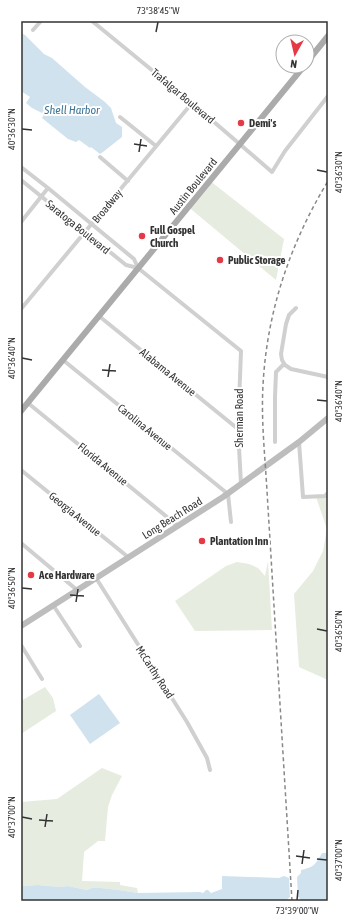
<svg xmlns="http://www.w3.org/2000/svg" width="349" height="922" viewBox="0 0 349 922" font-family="'Asap Condensed',sans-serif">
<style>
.green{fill:#e6ecdf}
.water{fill:#cfe2ee}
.pier{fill:#fff}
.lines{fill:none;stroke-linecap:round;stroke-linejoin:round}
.minor{stroke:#d0d0d0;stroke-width:4}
.secondary{stroke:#bdbdbd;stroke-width:6}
.primary{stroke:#ababab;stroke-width:6}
.rail{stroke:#888;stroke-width:1.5;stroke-dasharray:4 3;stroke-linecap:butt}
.ticks{fill:none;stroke:#333;stroke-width:1.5}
.poi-dot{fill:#e63946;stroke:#fff;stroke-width:1.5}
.labels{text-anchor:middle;stroke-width:4;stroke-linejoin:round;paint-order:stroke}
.street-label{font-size:11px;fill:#333;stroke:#fff}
.poi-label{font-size:11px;font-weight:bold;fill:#333;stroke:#fff;text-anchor:start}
.water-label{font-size:12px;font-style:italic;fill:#3f7597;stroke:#fff}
.neatline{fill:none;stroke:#333;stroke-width:1.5}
.ticks-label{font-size:10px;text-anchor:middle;fill:#333}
</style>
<rect width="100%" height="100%" fill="#fff"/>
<!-- green -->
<path class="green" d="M209 180 284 239 276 280 186 205Z
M328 494V680L299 667 294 594 313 571 323 551 327 529 316 497Z
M268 561 272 630 195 631 175 601 226 566 237 562 249 564 258 568 265 576Z
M45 687 53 698 56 711 21 734V701Z
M102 768 122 776 112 795 108 807 105 841H98L84 852 82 881 120 882V885L137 888 138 893 119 890 101 888H92L87 890 68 886 60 887 38 885 21 886V802L57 799Z"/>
<!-- water -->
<path class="water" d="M21 33 25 35 44 54 52 58 85 87 105 102 111 108 116 123 122 127V137L103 152 100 154 91 147 90 148 79 140 76 142 68 139 42 118 44 114 32 108 26 103 30 97 21 91Z
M99 694 120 723 90 744 70 715Z
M322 853H328V901H302L298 897H290L285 901H21V886L38 885 60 887 68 886 87 890 92 888H101L119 890 138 893 200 892 203 893 206 890H208L211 893 222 889V876L279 878 284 876 289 878H296L301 873V870C314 867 315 865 322 853Z"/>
<!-- pier -->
<path class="pier" d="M289 877H297L298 898H290Z"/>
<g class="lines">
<!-- minor -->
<path class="minor" d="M92 21 192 103 272 172 285 151 328 96
M33 30 41 21
M120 117 156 146
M100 157 128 181
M21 167 48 188 134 259 138 268 241 351 238 429 241 484
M21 180 126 265 138 268
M21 222 48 188
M296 308 289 315 286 324 281 354 282 360 285 365 291 369 328 377
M21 309 192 103
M99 316 238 429
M63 360 228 494 231 522
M28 403 178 526
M275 442V397L276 372 284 364
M299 442 303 497 325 496 328 493
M21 470 128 557
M21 543 77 590
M96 578 187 722 207 758 210 770
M53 605 80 646
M21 645 42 679"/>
<!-- secondary -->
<path class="secondary" d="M21 626 223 497 299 442 328 418"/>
<!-- primary -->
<path class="primary" d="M307 62 328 36
M21 411 304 66"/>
<!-- rail -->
<path class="rail" d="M292 901 267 491C265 456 261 420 263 385 267 311 290 244 328 181"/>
</g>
<!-- ticks -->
<path class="ticks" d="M156 32 158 22M22 129 32 130M134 144 147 146M139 152 141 139M317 170 327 172M22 358 32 360M102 370 116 371M108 377 110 364M317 400 327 401M22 588 32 589M70 595 84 596M76 602 78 589M317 629 327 631M22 817 32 819M39 820 53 821M45 827 47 814M296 856 310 858M317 859 327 860M302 864 304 850M297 900 298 890"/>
<!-- markers -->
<g class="poi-dot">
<circle cx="241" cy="123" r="4"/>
<circle cx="142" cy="236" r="4"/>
<circle cx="220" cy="260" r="4"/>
<circle cx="202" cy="541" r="4"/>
<circle cx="31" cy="575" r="4"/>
</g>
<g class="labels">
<!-- street labels -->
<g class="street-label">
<text transform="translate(183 96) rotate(40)" y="4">Trafalgar Boulevard</text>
<text transform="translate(193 186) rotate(-51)" y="4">Austin Boulevard</text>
<text transform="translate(107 206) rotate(-50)" y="4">Broadway</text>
<text transform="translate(78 227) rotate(39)" y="4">Saratoga Boulevard</text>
<text transform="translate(168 372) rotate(39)" y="4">Alabama Avenue</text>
<text transform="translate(239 418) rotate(-90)" y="4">Sherman Road</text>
<text transform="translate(145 427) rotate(39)" y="4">Carolina Avenue</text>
<text transform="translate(103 464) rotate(39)" y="4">Florida Avenue</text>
<text transform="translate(75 514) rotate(39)" y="4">Georgia Avenue</text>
<text transform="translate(172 518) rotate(-32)" y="4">Long Beach Road</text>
<text transform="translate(155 672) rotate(57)" y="4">McCarthy Road</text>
</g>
<!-- poi labels -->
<g class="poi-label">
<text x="249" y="127">Demi's</text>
<text x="150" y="234">Full Gospel<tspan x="150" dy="13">Church</tspan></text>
<text x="228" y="264">Public Storage</text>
<text x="210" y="545">Plantation Inn</text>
<text x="39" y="579">Ace Hardware</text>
</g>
<!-- water labels -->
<g class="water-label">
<text x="72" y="114">Shell Harbor</text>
</g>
</g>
<!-- border -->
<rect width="349" height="922" fill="none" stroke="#ffffff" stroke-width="44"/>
<!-- north arrow -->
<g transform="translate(295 54) rotate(188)"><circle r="19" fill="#ffffff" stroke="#adadad"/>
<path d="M0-3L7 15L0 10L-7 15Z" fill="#e63946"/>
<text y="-6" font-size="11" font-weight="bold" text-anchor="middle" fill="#333333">N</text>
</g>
<rect x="22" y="22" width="305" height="878" class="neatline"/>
<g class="ticks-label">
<text x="158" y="14">73°38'45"W</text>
<text transform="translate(11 129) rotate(-90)" y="4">40°36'30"N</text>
<text transform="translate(338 172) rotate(-90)" y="4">40°36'30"N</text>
<text transform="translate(11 358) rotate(-90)" y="4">40°36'40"N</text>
<text transform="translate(338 401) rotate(-90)" y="4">40°36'40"N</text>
<text transform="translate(11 588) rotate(-90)" y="4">40°36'50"N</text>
<text transform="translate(338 631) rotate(-90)" y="4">40°36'50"N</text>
<text transform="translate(11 817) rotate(-90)" y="4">40°37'00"N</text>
<text transform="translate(338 860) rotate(-90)" y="4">40°37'00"N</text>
<text x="297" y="914">73°39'00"W</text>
</g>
</svg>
